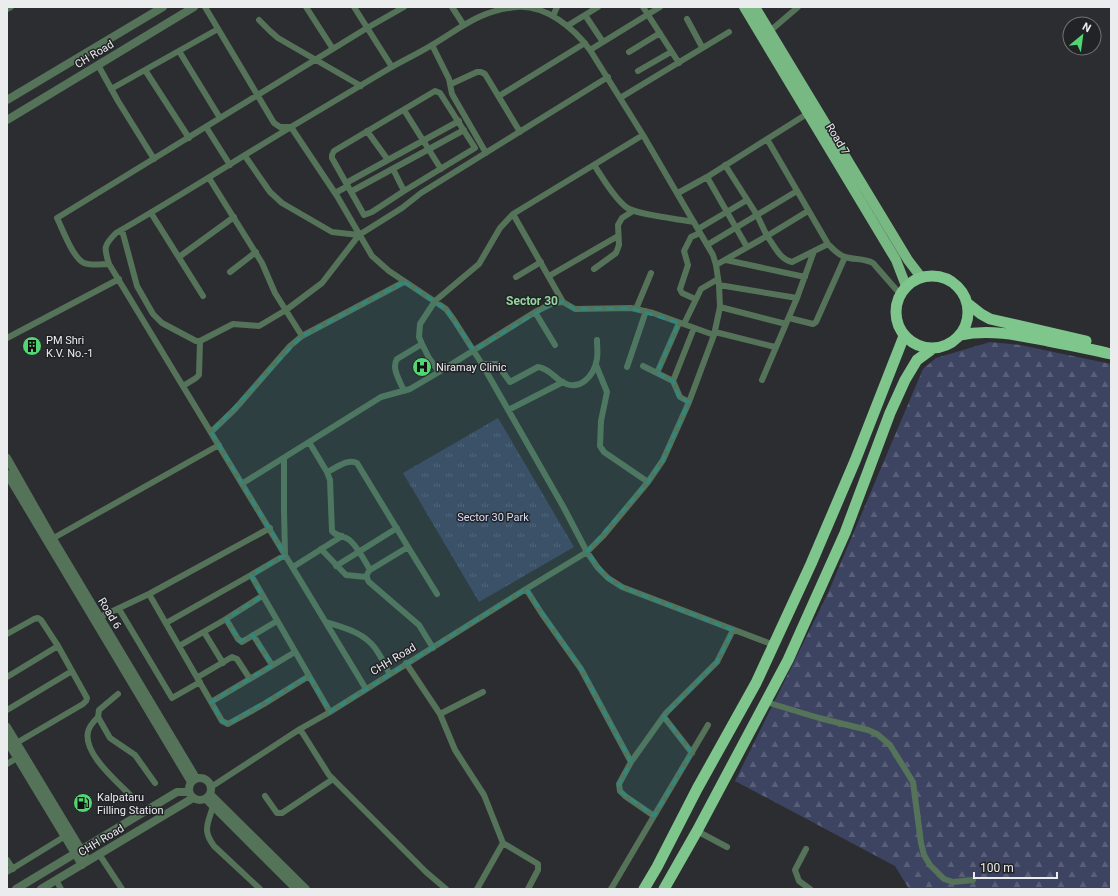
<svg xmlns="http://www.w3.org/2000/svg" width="1118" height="896" viewBox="0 0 1118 896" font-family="Roboto,sans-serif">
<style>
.forest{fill:url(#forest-firs)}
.park{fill:url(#park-tufts)}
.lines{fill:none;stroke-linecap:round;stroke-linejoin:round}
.minor{stroke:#557359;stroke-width:6}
.tertiary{stroke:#557359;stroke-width:8}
.primary{stroke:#78b983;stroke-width:10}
.trunk{stroke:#7fc68c;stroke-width:11}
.marked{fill:#308881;fill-opacity:0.2;stroke:#308881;stroke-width:3;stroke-dasharray:8 5;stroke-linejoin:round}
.labels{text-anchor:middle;stroke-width:3;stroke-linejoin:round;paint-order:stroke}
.street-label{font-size:11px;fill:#ebecee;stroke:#222327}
.poi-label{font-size:11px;fill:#ebecee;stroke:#222327;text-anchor:start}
.park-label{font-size:11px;fill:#d7ddf7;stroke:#222327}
.neighbourhood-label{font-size:12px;font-weight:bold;fill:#95d59f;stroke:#222327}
</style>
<defs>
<pattern id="forest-firs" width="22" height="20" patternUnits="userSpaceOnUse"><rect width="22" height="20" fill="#3d4462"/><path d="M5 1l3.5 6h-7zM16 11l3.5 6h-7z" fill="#595f79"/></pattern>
<pattern id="park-tufts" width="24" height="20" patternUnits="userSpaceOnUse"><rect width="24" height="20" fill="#3d4462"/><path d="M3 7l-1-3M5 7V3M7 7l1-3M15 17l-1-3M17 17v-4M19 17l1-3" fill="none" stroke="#595f79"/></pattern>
</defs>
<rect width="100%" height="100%" fill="#2c2d31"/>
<!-- forest -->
<path class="forest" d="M990 342 1020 345 1111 364V889H909L895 866 735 781 828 593 923 369 936 358Z"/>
<!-- park -->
<path class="park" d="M498 418 574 547 479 602 403 473Z"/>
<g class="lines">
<!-- minor -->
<path class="minor" d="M205 7 274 123 280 127H291L337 196 372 256 389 271 446 309 454 320 482 364 564 508 587 552 598 568 608 578 622 587 774 645
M306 7 333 49
M354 7 392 67
M452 7 463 24
M643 7 679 63
M7 9 11 7
M585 15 603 42
M553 16 557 7
M687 19 702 47
M259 20 270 31 278 38 361 86
M567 26 598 7
M770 31 798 7
M432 45 449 79 452 94 486 153
M590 50 660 7
M179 51 220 118
M629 52 660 33
M98 65 118 101 154 159
M145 70 189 138
M638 71 671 52
M451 84 477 72H481L485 74 520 132
M111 89 218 29
M435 91 440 93 475 148 404 191 372 212 364 215 332 158V155L334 151Z
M499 96 585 43
M620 98 729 32
M404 110 441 169
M206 127 230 165
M367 131 388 160
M767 139 828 244C833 249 838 255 845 257 855 260 864 258 873 263L900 294
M245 156 270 192 282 203 332 232 359 235
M594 165C603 178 613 197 626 207 636 215 679 219 694 222
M393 169 404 191
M707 177 747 247
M209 178 262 263 275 293 302 336
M346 183 459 121
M352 191 464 130
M335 193 348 186
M678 193 707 177 810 112
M808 211 767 236C774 245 780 260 792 262L828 244
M151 213 203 296
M513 214 563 302 575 309 631 308 653 313 714 335
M698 229 747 200
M122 230 137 286 153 314 162 323 196 341H200L233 324 259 326 286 310 322 283 359 235 402 208 421 193 608 77
M707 245 797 191
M179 257 234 217
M726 260 805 277
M109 264C102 264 91 266 84 263 73 258 63 230 57 218L367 28 404 7
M716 265 767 236 757 215 725 165
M594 269 616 253 619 245 618 225 622 218 633 211
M230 272 256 252
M549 276 618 236
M516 277 541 262
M719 285 797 298
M695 299 682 293 680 289 688 265 684 251 691 237 700 233
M720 307 786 324
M636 309 651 273
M535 312 555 345
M789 318 813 324 816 322 845 257
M684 324 701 289 718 279
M715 332 775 347
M7 338 119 279
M482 364H497L510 382 538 367C548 368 554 377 562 382 580 392 594 376 597 359 598 353 597 346 597 340
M596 365 607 392 601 421 600 446 604 452 648 482
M643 366 673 381
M627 367 646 311
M439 372 429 358 422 344 419 337 420 324 435 301 479 264 500 228 513 214 643 135
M657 373 679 323
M762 380 797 298 814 251
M183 386 196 378 199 375 200 341
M404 391C400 381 391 368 397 359L422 344
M689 402 680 397 673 381 694 328
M508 410 563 382
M211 432 235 409 290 346 302 336 404 282
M309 442 381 397 410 389 439 372 535 312 553 303 563 302
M284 458V510L285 555 251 575 330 712
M327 472 330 480 332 531C337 537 342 535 348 539 356 544 365 561 370 570
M243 483 309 442 327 472C336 468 348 458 357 463L408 547 370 570C366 574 366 577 369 582L419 625 433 648
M50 540 219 445
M408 547 437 594
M321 549 346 575 366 577
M336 566 397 528
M293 567 342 536
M526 589 542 614 581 669 631 762
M149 594 222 721 228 724 264 704 309 676
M119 609 172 698 200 682
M100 617 149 594 270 528
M226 619 238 639 242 642 277 621
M326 622C344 628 363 632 375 648 381 656 385 665 389 673
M166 623 251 575
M204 632 223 663
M7 634 34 619 38 618 41 620 58 646 87 698 86 701 83 704 13 745
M253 635 272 665
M179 646 226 619 262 596
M406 663 440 714 483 692
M7 677 58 646
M198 677 232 657 237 659 250 679
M118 694 99 710 98 717 110 738 135 755 155 783
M211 702 295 652
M766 702 819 718 868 730 877 734 890 745 913 782 921 843 924 855 930 865 944 879 953 882 973 880
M7 710 72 671
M440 714 455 750 484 795 503 843 538 864V870L528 889
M98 717C94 721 89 726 88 732 83 754 118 782 132 797
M664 717 692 753
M708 725 654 816 625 796 620 791 619 784 631 762 666 713 717 662 733 630
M300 729 329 775 426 872 446 889
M7 764 17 758
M211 787 300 729 330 712 526 589 587 552 603 536 648 482 663 460 689 402 714 335 720 307 719 285 716 265 713 255 643 135 590 50C574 28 546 5 517 7 481 10 462 27 432 45 419 53 404 60 390 68 357 88 324 107 291 127 233 162 175 199 116 233 103 246 104 248 109 264L366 689
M265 796 277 813H282L333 779
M213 806C208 824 202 830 214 846L260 889
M697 831 727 847
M806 849 795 870 799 881 810 889
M99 854 122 889
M7 860 13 869
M7 872 67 835
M56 880 61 889
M477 889 503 843
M611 889 654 816"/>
<!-- tertiary -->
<path class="tertiary" d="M7 100 163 7
M7 120 194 7
M7 458 53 539 196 778
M7 474 191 782
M7 727 88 861
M7 741 82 865
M189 789a11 11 0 1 1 22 0a11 11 0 1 1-22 0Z
M210 794 306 889
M206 799 296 889
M16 889 177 792H189
M41 889 193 798"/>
<!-- primary -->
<path class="primary" d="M744 7 896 260 906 286
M755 7 908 260 921 277"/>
<!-- trunk -->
<path class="trunk" d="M896 312a36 36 0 1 1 72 0a36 36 0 1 1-72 0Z
M967 303 981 314 990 319 1086 341
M960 335C990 329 1018 335 1048 341 1069 345 1090 349 1111 354
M644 889 657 867 697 789 756 683 811 564 855 461 904 336
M664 889 697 831 788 660 845 533 890 413 905 380 917 360 932 349"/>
</g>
<!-- marked area -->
<path class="marked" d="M404 282 446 309 474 350 553 303 563 302 575 309 631 308 679 323 657 373 673 381 679 397 689 402 663 460 648 482 587 552 608 578 622 587 733 630 717 662 664 716 692 753 654 816 620 791 619 784 631 762 581 669 526 589 330 712 309 676 228 724 222 721 211 702 272 665 253 635 240 641 226 619 262 596 251 575 285 555 211 432 302 336Z"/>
<!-- icons -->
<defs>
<g id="building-disc" transform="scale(1)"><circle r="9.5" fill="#52d673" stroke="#222327"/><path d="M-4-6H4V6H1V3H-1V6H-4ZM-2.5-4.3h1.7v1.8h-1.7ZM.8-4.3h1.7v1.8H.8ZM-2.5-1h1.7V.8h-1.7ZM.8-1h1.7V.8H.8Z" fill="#111"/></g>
<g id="hospital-disc" transform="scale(1)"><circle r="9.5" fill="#52d673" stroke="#222327"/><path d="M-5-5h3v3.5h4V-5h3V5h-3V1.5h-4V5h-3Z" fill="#111"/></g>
<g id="fuel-disc" transform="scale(1)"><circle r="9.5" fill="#52d673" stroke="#222327"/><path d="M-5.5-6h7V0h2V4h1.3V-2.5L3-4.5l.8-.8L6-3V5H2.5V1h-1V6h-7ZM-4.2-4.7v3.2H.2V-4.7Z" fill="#111"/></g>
</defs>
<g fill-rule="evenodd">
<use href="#building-disc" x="32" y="346"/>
<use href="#hospital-disc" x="422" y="367"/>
<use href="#fuel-disc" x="83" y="803"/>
</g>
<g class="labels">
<!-- street labels -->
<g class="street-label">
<text transform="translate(94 54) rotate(-31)" y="4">CH Road</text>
<text transform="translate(838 139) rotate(59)" y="4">Road 7</text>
<text transform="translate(110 613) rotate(59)" y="4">Road 6</text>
<text transform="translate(393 659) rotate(-31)" y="4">CHH Road</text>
<text transform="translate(101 840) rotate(-31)" y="4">CHH Road</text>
</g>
<!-- poi labels -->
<g class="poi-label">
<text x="46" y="344">PM Shri<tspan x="46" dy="13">K.V. No.-1</tspan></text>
<text x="436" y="371">Niramay Clinic</text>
<text x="97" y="801">Kalpataru<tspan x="97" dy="13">Filling Station</tspan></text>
</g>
<!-- park labels -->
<g class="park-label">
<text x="493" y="521">Sector 30 Park</text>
</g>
<!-- neighbourhood labels -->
<g class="neighbourhood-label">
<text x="532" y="305">Sector 30</text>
</g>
</g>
<!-- border -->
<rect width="1118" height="896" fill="none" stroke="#ebecee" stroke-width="16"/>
<!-- north arrow -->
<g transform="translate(1082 36) rotate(29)"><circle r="19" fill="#222327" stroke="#727377"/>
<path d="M0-3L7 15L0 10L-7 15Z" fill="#52d673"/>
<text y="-6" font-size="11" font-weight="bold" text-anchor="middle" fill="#ebecee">N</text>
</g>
<!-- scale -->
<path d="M974 872v6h83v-6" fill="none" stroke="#ebecee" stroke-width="2"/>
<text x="980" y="872" font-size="12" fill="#ebecee" stroke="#222327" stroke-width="3" paint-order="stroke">100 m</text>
</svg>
